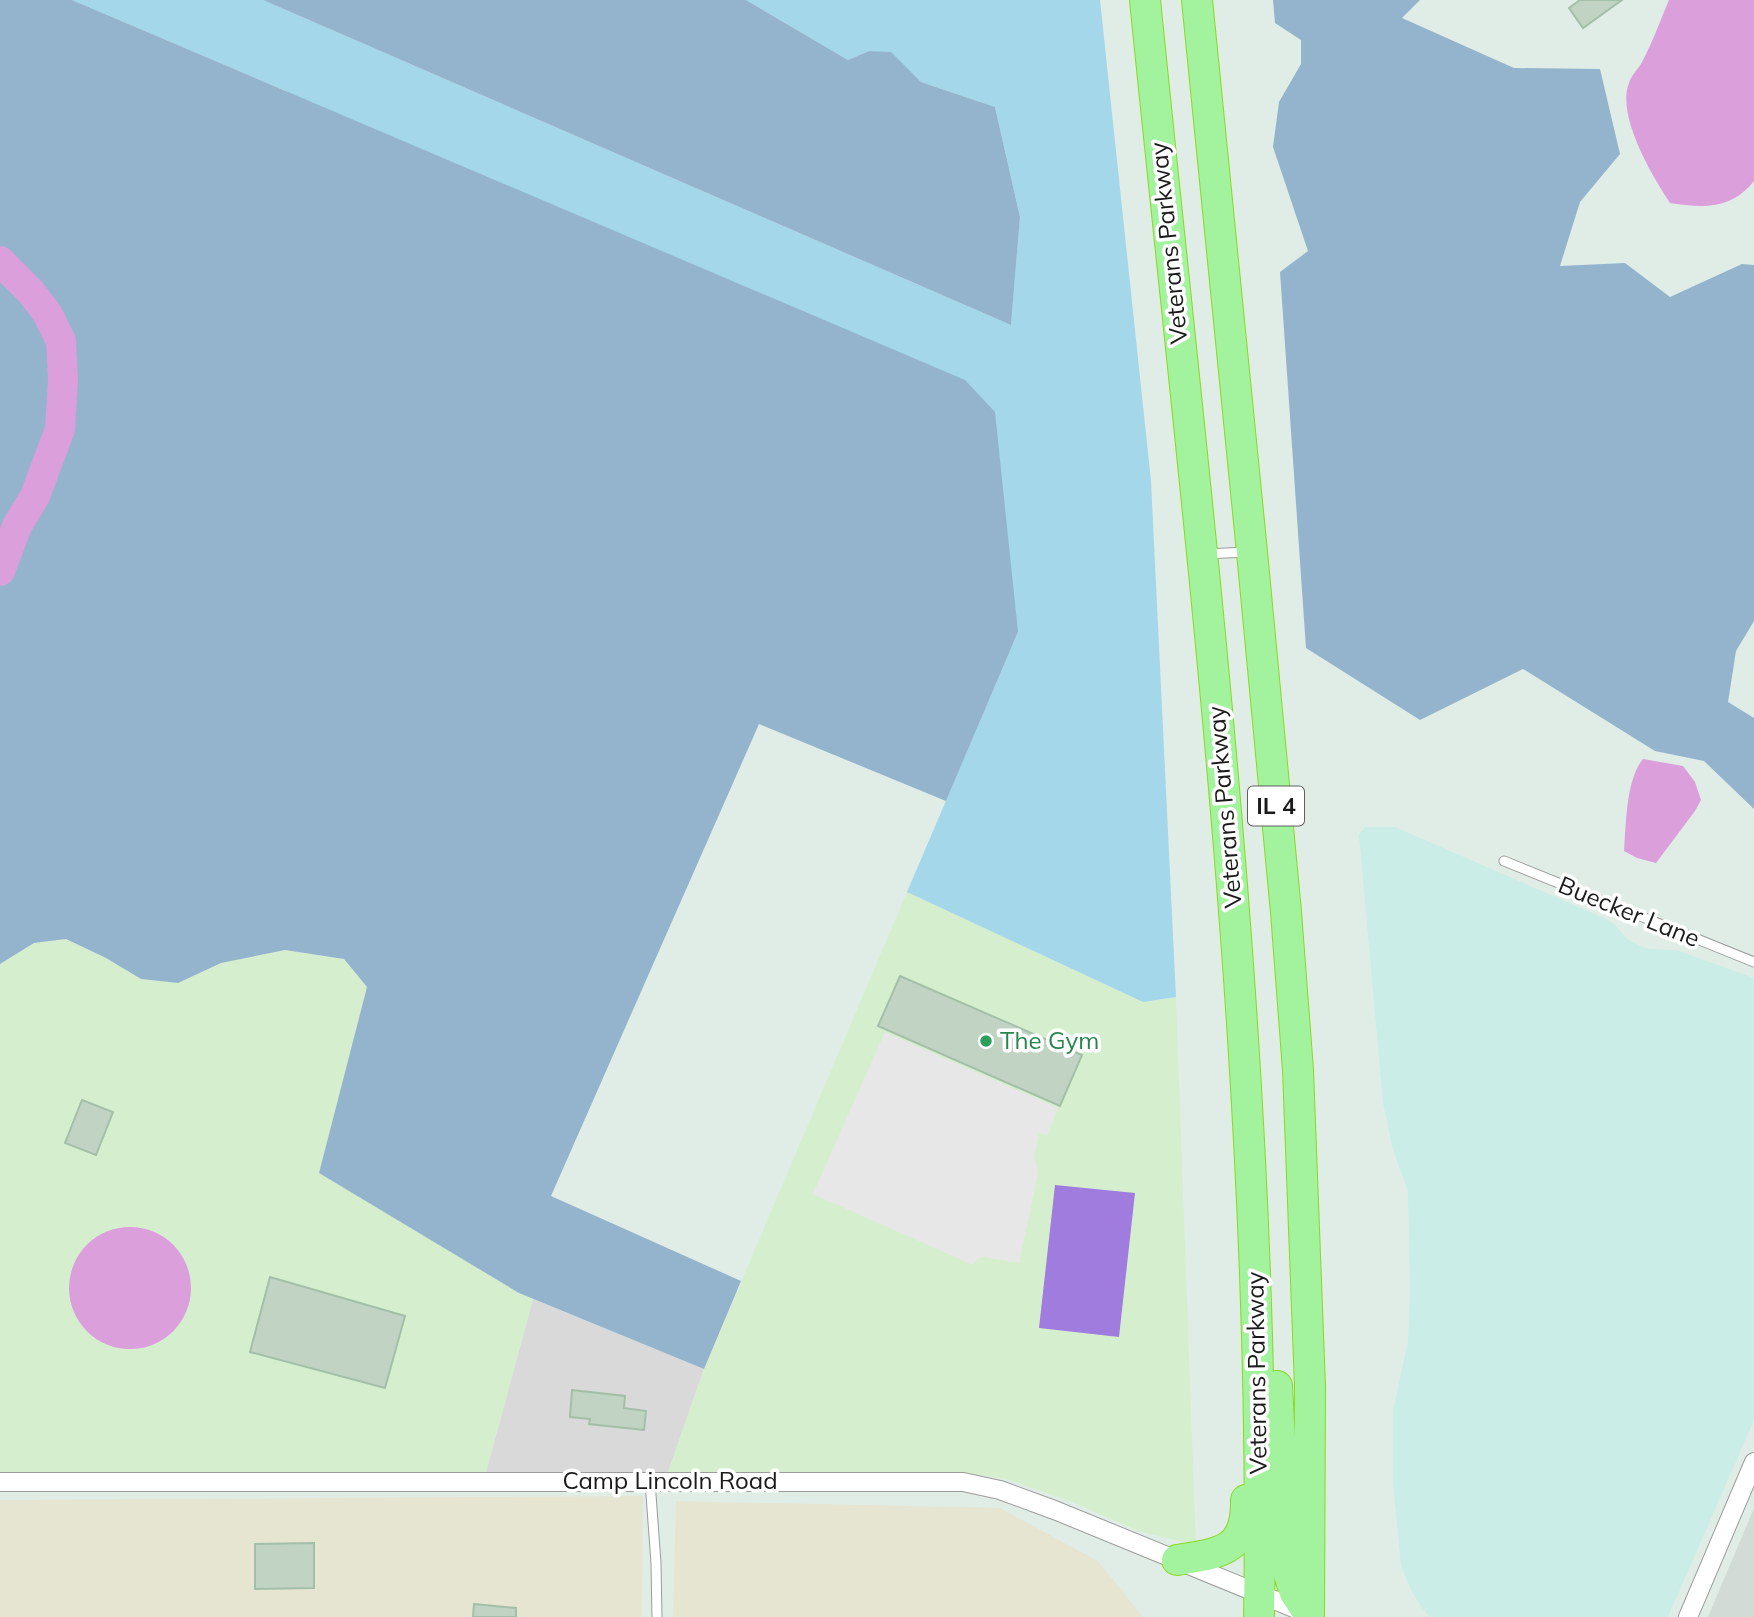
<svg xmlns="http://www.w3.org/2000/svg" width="1754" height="1617" viewBox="0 0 1754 1617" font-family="Mulish,sans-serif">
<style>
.residential{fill:#d8d9d8}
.commercial{fill:#d5efce}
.industrial{fill:#e6e5d2}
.airport{fill:#d2dbd6}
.farmland{fill:#caede7}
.grass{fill:#a4d7e9}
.forest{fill:#94b3cd}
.pitch{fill:#a07cdf}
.parking{fill:#e7e7e7}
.water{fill:#db9fdc}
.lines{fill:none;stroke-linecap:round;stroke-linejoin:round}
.river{stroke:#db9fdc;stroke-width:30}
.building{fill:#c1d4c4;stroke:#a3bfa8;stroke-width:2}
.service-casing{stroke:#9c9c9c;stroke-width:11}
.minor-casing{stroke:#9c9c9c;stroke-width:20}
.trunk-casing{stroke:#8cd820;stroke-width:32}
.service{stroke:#fff;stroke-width:9}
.minor{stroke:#fff;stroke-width:18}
.trunk{stroke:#a2f29e;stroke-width:30}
.leisure-dot{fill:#2e9e5b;stroke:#fff;stroke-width:2.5}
.labels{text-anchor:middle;stroke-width:7;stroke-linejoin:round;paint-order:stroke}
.shield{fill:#fff;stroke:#5f5f5f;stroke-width:2}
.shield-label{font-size:23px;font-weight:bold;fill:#1b1b1b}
.street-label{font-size:24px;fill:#1b1b1b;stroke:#fff}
.leisure-label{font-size:24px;fill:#27864d;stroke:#fff;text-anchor:start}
</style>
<rect width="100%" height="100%" fill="#e0ede6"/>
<!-- residential -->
<path class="residential" d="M533 1299 704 1369 667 1475 486 1472Z"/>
<!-- commercial -->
<path class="commercial" d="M907 892 1143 1002 1176 997 1196 1545 1141 1532 1074 1503 1007 1479 965 1473 667 1475 704 1369Z
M66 939 106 958 141 979 178 983 221 963 285 950 344 959 367 987 319 1173 519 1293 533 1299 486 1472H0V964L34 943Z"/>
<!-- industrial -->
<path class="industrial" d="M643 1496 642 1617H0V1500Z
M676 1501 1000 1508 1098 1561 1143 1617H673Z"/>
<!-- airport -->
<path class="airport" d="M1754 1508V1617H1707H1708Z"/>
<!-- farmland -->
<path class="farmland" d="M1365 827H1395L1606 919 1614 924 1627 939 1638 945 1649 949 1676 950 1754 978V1420L1668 1617H1430L1422 1608 1411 1590 1401 1566 1393 1483V1411L1408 1341 1410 1292 1408 1191 1393 1150 1383 1103 1359 835Z"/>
<!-- grass -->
<path class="grass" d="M72 0H263L1011 325 1020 217 995 107 921 82 890 53 869 51 848 60 746 0H1100L1151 481 1176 997 1143 1002 907 892 1018 632 286 91Z"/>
<!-- forest -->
<path class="forest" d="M0 0H72L965 380 995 412 1018 632 946 801 759 724 551 1196 741 1281 704 1369 519 1293 319 1173 367 987 344 959 285 950 221 963 178 983 141 979 106 958 66 939 34 943 0 964Z
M263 0H746L848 60 869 51 891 52 921 82 995 107 1020 217 1011 325Z
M1273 0H1420L1402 18 1514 68 1600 69 1620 154 1580 202 1560 266 1625 263 1670 297 1742 264 1754 265V621L1736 651 1728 702 1754 718V809L1704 761 1655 751 1523 669 1420 720 1306 648 1280 272 1308 251 1273 147 1279 102 1301 64V40L1275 23Z"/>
<!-- pitch -->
<path class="pitch" d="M1055 1185 1135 1193 1119 1337 1039 1328Z"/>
<!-- parking -->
<path class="parking" d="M885 1032 1058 1108 1047 1135 1039 1133 1034 1156 1038 1173 1019 1263 984 1257 978 1258 973 1265 813 1194Z"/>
<!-- water -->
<path class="water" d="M1669 0H1754V181C1731 210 1703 208 1670 203 1652 176 1616 115 1629 83 1631 76 1637 70 1641 64 1652 44 1660 21 1669 0Z
M1643 759 1683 766 1695 782 1701 800 1695 811 1656 863 1637 858 1624 851C1626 825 1626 779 1643 759Z
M69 1288a61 61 0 1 1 122 0a61 61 0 1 1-122 0Z"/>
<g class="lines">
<!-- river -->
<path class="river" d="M0 261 31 292 47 313 61 341 63 379 60 429 35 496 17 526 0 571"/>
</g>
<!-- building -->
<path class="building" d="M1580 0H1622L1583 28 1569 8Z
M900 976 1082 1055 1060 1106 878 1026Z
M82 1100 113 1112 96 1155 65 1143Z
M270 1277 405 1316 385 1388 250 1352Z
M572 1390 625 1396 624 1408 646 1411 644 1430 589 1424 590 1419 570 1417Z
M314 1543V1588L255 1589V1544Z
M474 1604 516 1608V1617H473Z"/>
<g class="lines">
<!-- service casing -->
<g class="service-casing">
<path id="service" d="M1205 554 1247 552
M1504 861 1754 962
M650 1481 656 1563 657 1617"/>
</g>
<!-- minor casing -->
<g class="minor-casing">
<path id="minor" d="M0 1482H963L1000 1490 1057 1511 1306 1613
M1688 1617 1754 1462"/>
</g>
<!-- trunk casing -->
<g class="trunk-casing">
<path id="trunk" d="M1145 0C1199 538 1268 1076 1259 1617
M1197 0 1252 552 1286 912 1298 1070 1310 1387 1309 1617
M1277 1386 1287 1568 1295 1593 1305 1608
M1177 1560C1220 1553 1247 1552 1246 1500"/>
</g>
<!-- service -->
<use href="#service" class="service"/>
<!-- minor -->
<use href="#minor" class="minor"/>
<!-- trunk -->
<use href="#trunk" class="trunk"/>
</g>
<!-- markers -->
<circle class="leisure-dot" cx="986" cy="1041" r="7"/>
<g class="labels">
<!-- shield labels -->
<rect class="shield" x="1248" y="786.5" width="56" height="39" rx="5"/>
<g class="shield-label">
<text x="1276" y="814">IL 4</text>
</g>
<!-- street labels -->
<g class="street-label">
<text transform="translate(1169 243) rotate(-96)" y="8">Veterans Parkway</text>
<text transform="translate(1225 807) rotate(-95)" y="8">Veterans Parkway</text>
<text transform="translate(1629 912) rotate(22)" y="8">Buecker Lane</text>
<text transform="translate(1257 1373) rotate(-91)" y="8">Veterans Parkway</text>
<text x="670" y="1489">Camp Lincoln Road</text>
</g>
<!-- leisure labels -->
<g class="leisure-label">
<text x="1000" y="1049">The Gym</text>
</g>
</g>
</svg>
